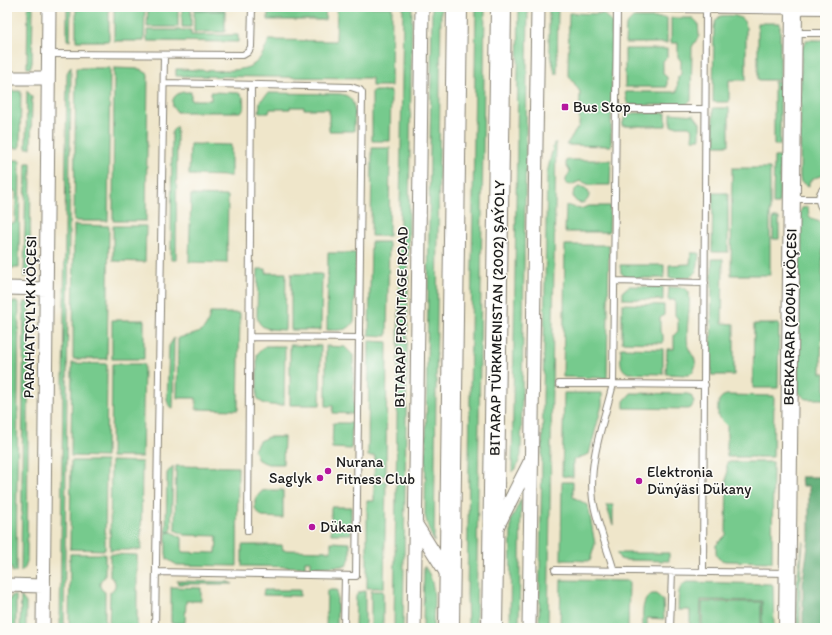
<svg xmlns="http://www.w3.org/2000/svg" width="832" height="635" viewBox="0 0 832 635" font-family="Itim,sans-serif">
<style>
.green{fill:#76ca8d;stroke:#497354}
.forest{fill:#60ae78;stroke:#3e654a}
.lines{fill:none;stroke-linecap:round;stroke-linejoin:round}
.service-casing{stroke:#868173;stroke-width:8}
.minor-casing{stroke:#868173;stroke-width:15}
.tertiary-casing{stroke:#868173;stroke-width:18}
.primary-casing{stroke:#868173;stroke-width:22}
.service{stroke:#fff;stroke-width:6}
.minor{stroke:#fff;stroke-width:13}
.tertiary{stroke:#fff;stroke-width:16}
.primary{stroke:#fff;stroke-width:20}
.poi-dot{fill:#b5179e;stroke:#fdfcf7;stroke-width:1.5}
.labels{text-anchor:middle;stroke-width:3;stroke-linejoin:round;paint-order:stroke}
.poi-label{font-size:15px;fill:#1c1c1c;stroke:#fdfcf7;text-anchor:start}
.street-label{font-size:15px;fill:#1c1c1c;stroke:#fdfcf7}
</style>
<rect width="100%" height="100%" fill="#fdfcf7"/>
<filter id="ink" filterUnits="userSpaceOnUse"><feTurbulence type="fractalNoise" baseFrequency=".025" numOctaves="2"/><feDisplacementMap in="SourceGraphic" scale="8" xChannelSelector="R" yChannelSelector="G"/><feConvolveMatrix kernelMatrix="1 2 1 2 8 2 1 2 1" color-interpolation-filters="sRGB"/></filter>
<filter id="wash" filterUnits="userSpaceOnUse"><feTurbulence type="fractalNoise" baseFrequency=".012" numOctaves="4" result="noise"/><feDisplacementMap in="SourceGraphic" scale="16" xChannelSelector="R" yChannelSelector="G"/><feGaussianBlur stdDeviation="0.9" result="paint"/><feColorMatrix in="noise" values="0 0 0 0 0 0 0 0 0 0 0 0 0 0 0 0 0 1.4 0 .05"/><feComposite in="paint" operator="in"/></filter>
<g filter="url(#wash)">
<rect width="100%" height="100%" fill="#efe6ca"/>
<!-- green -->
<path class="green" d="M28 7H33L32 63 30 68H27Z
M67 7H71L70 41 67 40Z
M76 7H109V41H76Z
M114 7H145L144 41H114Z
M148 7H178V27H147Z
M182 7H191V27H182Z
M194 7H225V10H194Z
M268 7H326L325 20H268Z
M337 7H392L391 86H372V78L176 76V69C195 69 240 75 254 64 262 58 265 49 269 40L336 41Z
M403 7H412L403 628H394Z
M432 7H441L434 542 429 530 425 515Z
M476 7H485L476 628H468L467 594Z
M519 7H528L521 455 516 469 512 472Z
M549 7H558L557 74H555L549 46Z
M194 11H225V32H194Z
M569 13 603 14 612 22 611 146 566 145 579 126 580 92 568 74Z
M720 16C730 15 743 14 746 26V80H729V102H713L714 27 716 20Z
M633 18H667V43H625L626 25Z
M671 18H693L698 23 699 36 692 47 691 101 685 105H631L627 103 625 92H677L678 77 681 74V61L678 57V43H671Z
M758 23H780V80H758Z
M147 30H191V35H238V42L147 41Z
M806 40H825L824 175 814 178 809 182V186L801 182 800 178 801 51Z
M625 49H667V57L663 61V74L667 77V87H625Z
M71 66 64 628H60L67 73Z
M76 68H110L108 221H74Z
M114 68 140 69 148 74 146 221H113Z
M774 82H780V145H774Z
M27 90 32 97 31 148H26Z
M7 91H21L20 148H7Z
M372 91H391L390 141H372Z
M183 92H191V100H211V92L239 93 243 97 244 109 241 112H177L173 107C171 99 175 94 183 92Z
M269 93 340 94C359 96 354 116 354 131H329V109H304V107H290V109H270L269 113H259L260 101Z
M713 108H729V145H713Z
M634 113H666V126H622L625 116Z
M671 113 694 115 700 123V139H692L693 130 689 126H671Z
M177 126 176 260H171L172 131Z
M554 143H556L548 628H539L547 173Z
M190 144 231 145V176L189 175Z
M372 148H390L389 236H371Z
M774 157H780L779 204H773Z
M7 160H20L19 268H9V224L15 223 16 191H7Z
M566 160H611L610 185H590L580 181 571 185 566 184V179L570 172 566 165Z
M26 163H31L30 273 24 278Z
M732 168H770V275H731Z
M573 195a8 8 0 1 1 16 0a8 8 0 1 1-16 0Z
M713 193H728V252H712Z
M191 195 228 196 227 263 189 262Z
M566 205 580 209 589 206H610L609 232H565Z
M808 207 809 216 814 220 823 223 821 373H825V399H806L798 392 799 215 802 208Z
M773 218H779V239H773Z
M74 225 109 226 107 359H73Z
M113 226H146L145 262 113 261Z
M371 242H389L387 336 369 335Z
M565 245H609L607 378 563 377Z
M328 253H356L354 321C349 332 338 330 327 330Z
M691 253H699C698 279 692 278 669 278V265L690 264Z
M712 259H723L722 323 734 324V375H711Z
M620 265H664V278H628L621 273Z
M258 269H266V273H286L285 330C272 329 259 331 257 316Z
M291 274H322L321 330H291Z
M629 286 663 287V300L623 299V291Z
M669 287 685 288 689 292C691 309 685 328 688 346 690 355 700 359 693 372L688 375 666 374 667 349H674V335L678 331V319L675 315V300H668Z
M7 302H19L16 572H12V568H7Z
M24 302H29L27 562 25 568 21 572Z
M622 304 664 305V315L660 318V331L663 335V343L622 342Z
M210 313H240L238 410 196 409V398H177L178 338C196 333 206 336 210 313Z
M112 320H144V359H112Z
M754 324H779L778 388H753Z
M174 338 173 408 169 406 167 400 169 346Z
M369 341 387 342 386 476H374L375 456H368Z
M290 345 321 346 320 405H290Z
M265 346H285L284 405C274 405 262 407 257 397V354Z
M326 346 345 347 353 355 354 414 333 413V406H326Z
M621 348 663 349V374L628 373C618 369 621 357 621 348Z
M72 363 107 364 106 457 71 456Z
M112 364H144L142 457H111Z
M564 393H602V405L589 454 573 460V477L562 476Z
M631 393 687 394 691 395 694 402 691 408 687 409 624 408V401Z
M727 395 774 396 773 457H727V426L718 417C718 407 716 397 727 395Z
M333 423H352L351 449 332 448Z
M284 437 283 464H268L258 460 254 450 259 441 268 437Z
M71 461H106L105 550 70 549Z
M111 461 142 462 141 550H110Z
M727 462H773L772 562 725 561C715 559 716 554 716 545L726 535Z
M173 466 171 531 166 532 167 473Z
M176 466 238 467 237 566 177 565 167 559 166 553V533L172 532 182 538V552L216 553 217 536 185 535 175 530Z
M374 481H386L384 588H367V501H374Z
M562 482H573V497L588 505 595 544 590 561 561 560Z
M268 490H283V518L262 517 255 509V499L262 491Z
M521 499 519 628H510L511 520Z
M606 505H613V525Z
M331 507H351V534H331Z
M803 541 800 579V628H797V579Z
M331 542 350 543V558L346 566 311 567V561H305V567L242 566V545H282L283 550 331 551Z
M617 553H669V561L624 560 620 559Z
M70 554H105V577C98 580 98 588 105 592V628H69Z
M110 554 137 555V628H109L110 592C117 588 117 580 110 577Z
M424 566C438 583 433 607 433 628H423Z
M561 580 629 581 628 628H560Z
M177 581 228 582 233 584H178Z
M687 582 771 584 773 585 774 628H762V601L701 600 700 628H690V610H678C679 599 676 587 687 582Z
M171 587 201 588V601H186L185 623H171Z
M264 590H300V596L263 595Z
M327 590H337V628H326Z
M365 591V628H355L356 596 359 592Z
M371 591H383V628H371Z
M652 594H656L663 600 664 619 647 618V628H643C643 617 640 600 652 594Z
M11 596H16V628H7V599H11Z
M21 596 26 603V628H20Z
M702 602H761V628H702Z"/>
<!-- forest -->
<path class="forest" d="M825 473V628H803V580L809 539V486H802L801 477H821Z"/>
</g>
<g filter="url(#ink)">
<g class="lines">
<!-- service casing -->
<g class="service-casing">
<path id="service" d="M590 8 825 11
M617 8 613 384 705 385
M795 33H825
M48 54 243 55 248 52 251 47 252 7
M615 109H705
M825 187C817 194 817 204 825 212
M792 199H819
M614 281 705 283
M250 337 360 338
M559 384H613C604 421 588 461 593 500 597 524 607 547 614 571
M248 531 251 85
M555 570 787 573
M156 572 356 576 362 93 360 90 351 87 164 83
M703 572 706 7
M155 628 164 55
M344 628 345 576
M670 628 672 571"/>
</g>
<!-- minor casing -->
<g class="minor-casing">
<path id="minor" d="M7 78H48
M7 288 46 289
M415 523 449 577
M496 529 530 462
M7 585 43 586
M43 628 49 7
M414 628 422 7
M529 628 538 7"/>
</g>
<!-- tertiary casing -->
<g class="tertiary-casing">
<path id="tertiary" d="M787 628 794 7"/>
</g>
<!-- primary casing -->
<g class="primary-casing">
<path id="primary" d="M449 628 457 7
M492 628 501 7"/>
</g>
<!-- service -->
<use href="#service" class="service"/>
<!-- minor -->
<use href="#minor" class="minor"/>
<!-- tertiary -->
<use href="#tertiary" class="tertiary"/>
<!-- primary -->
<use href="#primary" class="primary"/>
</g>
</g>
<!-- markers -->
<g class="poi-dot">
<rect x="561" y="103" width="8" height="8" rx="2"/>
<circle cx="328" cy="471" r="4"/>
<circle cx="320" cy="478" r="4"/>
<circle cx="639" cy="481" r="4"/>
<circle cx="312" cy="527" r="4"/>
</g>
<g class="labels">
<!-- poi labels -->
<g class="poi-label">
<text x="573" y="112">Bus Stop</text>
<text x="336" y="467">Nurana<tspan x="336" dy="17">Fitness Club</tspan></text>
<text x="647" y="477">Elektronia<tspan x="647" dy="17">Dünýäsi Dükany</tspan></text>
<text x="312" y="483" text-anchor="end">Saglyk</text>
<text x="320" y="532">Dükan</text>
</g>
<!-- street labels -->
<g class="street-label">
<text transform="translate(30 317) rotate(-89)" y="5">PARAHATÇYLYK KÖÇESI</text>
<text transform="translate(401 317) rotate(-89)" y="5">BITARAP FRONTAGE ROAD</text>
<text transform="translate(790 317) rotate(-89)" y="5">BERKARAR (2004) KÖÇESI</text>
<text transform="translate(497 318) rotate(-89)" y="5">BITARAP TÜRKMENISTAN (2002) ŞAÝOLY</text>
</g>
</g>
<!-- margin -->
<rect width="832" height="635" fill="none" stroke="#fdfcf7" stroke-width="24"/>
</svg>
